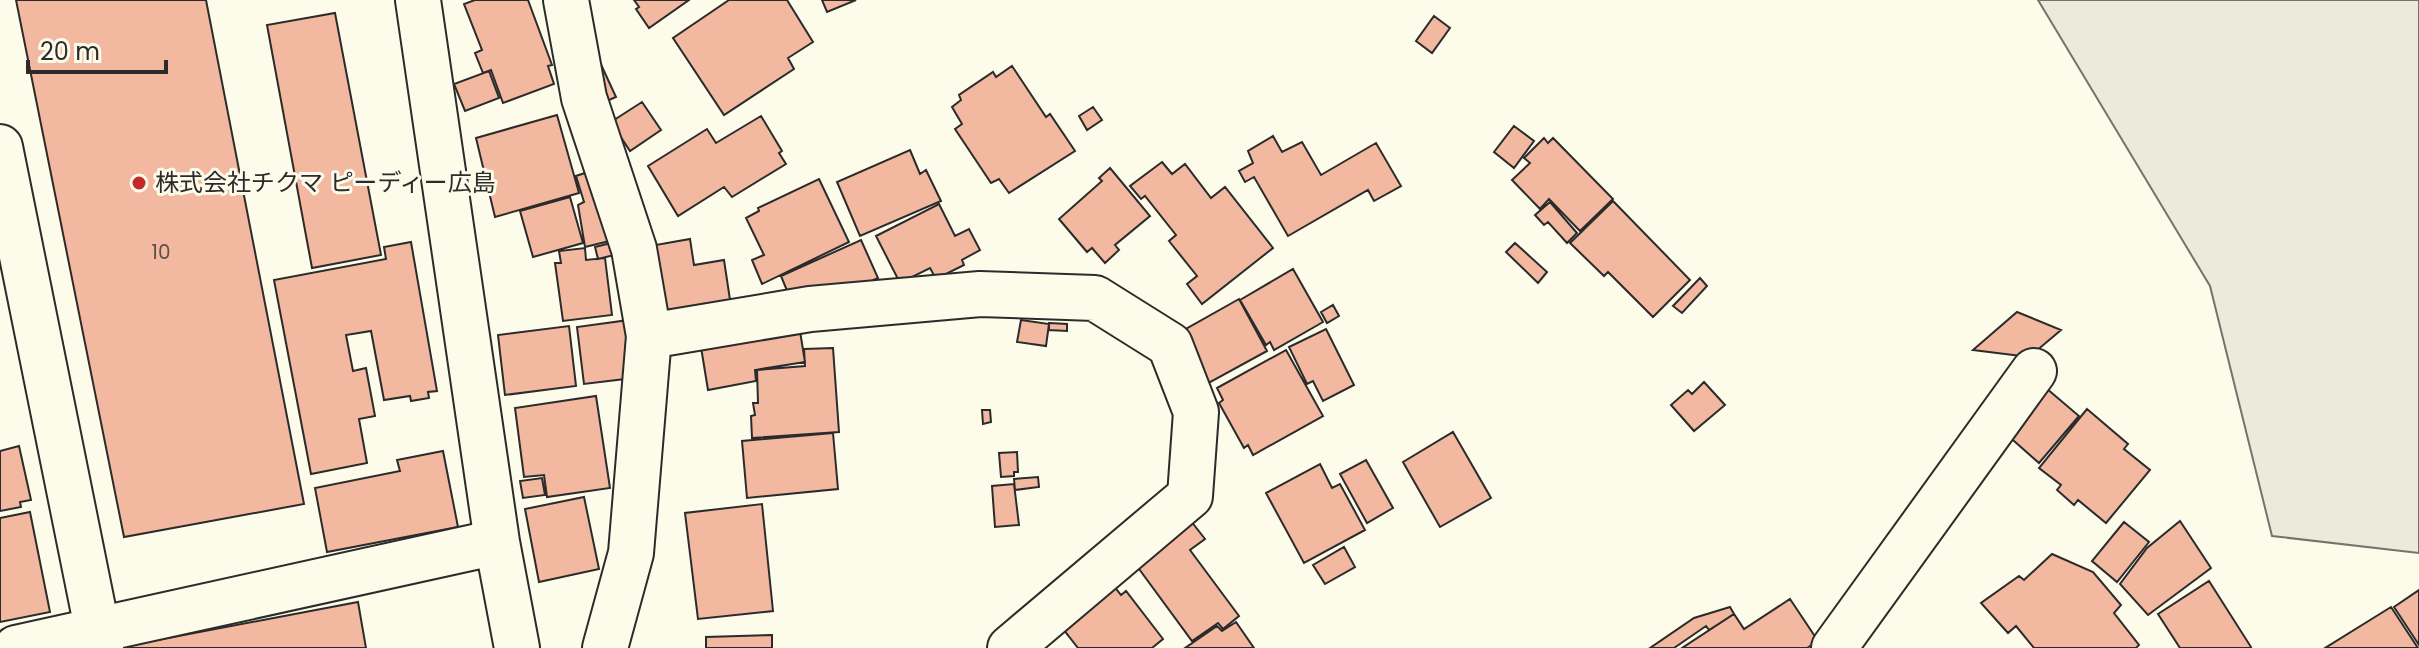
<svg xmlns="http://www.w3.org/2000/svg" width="2419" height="648" viewBox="0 0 2419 648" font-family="Poppins,'Noto Sans JP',sans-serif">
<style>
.green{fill:#ecebdb;stroke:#74746e;stroke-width:2}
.building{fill:#f2b8a0;stroke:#2b2b2b;stroke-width:2}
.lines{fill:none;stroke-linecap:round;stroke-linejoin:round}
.minor-casing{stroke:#2b2b2b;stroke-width:48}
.minor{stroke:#fdfbea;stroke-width:44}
.poi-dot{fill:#c62828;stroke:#fdfbea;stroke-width:3}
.labels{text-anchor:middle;stroke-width:6;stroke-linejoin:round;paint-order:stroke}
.number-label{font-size:20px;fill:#5d4e48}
.poi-label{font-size:24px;fill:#2b2b2b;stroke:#fdfbea;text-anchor:start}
</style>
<rect width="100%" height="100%" fill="#fdfbea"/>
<!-- green -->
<path class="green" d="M2038 0H2419V553L2272 536 2210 286Z"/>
<!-- building -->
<path class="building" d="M16 0H206L304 504 124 537Z
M475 0H528L552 65 548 66 554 84 503 103 491 70 483 73 475 53 482 50 464 4Z
M634 0H689L649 28 636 9 639 7Z
M729 0H787L813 42 788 58 794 69 724 115 673 38Z
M822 0H856L827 12Z
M335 13 381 255 312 268 267 25Z
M1434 16 1450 28 1432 53 1416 41Z
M598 58 616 97 600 104Z
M1012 66 1046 117 1050 114 1075 151 1009 193 999 179 991 183 955 129 962 124 952 107 961 100 959 95 993 72 996 77Z
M489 71 499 98 465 111 454 84Z
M642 102 661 130 630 151 611 122Z
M1093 107 1102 120 1087 130 1079 116Z
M557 115 579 193 495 217 476 138Z
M761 116 782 151 779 153 786 164 732 197 724 187 678 216 648 166 707 129 716 143Z
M1514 126 1534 141 1514 168 1494 152Z
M1273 136 1282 152 1302 142 1321 175 1376 143 1401 186 1374 201 1368 190 1288 236 1254 177 1245 182 1239 171 1253 163 1248 151Z
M1544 138 1548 143 1553 138 1613 199 1580 231 1549 199 1540 209 1512 180 1530 163 1524 158Z
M910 150 920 174 926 170 941 201 860 236 837 182Z
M1162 162 1172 174 1185 164 1211 198 1225 187 1273 248 1202 304 1187 284 1197 276 1169 241 1176 235 1145 196 1141 199 1130 186Z
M603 167 626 237 585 247 578 205 584 202 576 176Z
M1110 168 1150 216 1115 245 1119 250 1105 263 1092 248 1087 252 1059 219 1102 181 1099 178Z
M819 179 849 242 762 284 752 260 764 255 746 218 759 211 758 208Z
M570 197 583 243 533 257 520 211Z
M1613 201 1690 280 1653 317 1608 272 1604 276 1570 243Z
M1550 202 1577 233 1567 243 1548 222 1544 225 1535 215Z
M939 204 955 236 969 229 980 250 962 260 964 265 936 279 930 268 900 283 876 236Z
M627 239 630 251 598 259 595 247Z
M690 239 694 265 724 260 732 313 663 327 650 246Z
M861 240 878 278 839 296 792 303 781 276Z
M411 242 437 391 428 392 429 398 411 401 410 396 384 400 371 331 346 335 353 371 366 368 375 416 359 419 367 463 311 474 274 280 386 259 384 247Z
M1515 243 1547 272 1538 283 1506 252Z
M585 248 586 260 605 258 612 315 563 321 555 263H561L559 251Z
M1293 269 1323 322 1274 350 1270 342 1266 345 1240 300Z
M1700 278 1707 286 1682 313 1673 306Z
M1239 299 1267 351 1205 385 1177 334Z
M1333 305 1339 316 1327 323 1321 312Z
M2017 312 2061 330 2029 357 1973 350Z
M629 320 633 378 584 384 577 327Z
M1021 320 1049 324 1046 346 1017 342Z
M1049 323 1067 324V331L1049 330Z
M799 325 805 362 755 370 756 381 708 390 700 341Z
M569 326 576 386 505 395 498 335Z
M1326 329 1354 385 1323 401 1313 381 1307 384 1289 347Z
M833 348 839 432 752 438 751 416 755 415 753 403H758L757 370 805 366 804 349Z
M1286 350 1323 416 1253 455 1248 445 1244 448 1219 403 1223 400 1217 388Z
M1704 382 1725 405 1694 431 1671 405 1688 390 1692 394Z
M2046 388 2079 416 2039 463 2006 434Z
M596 396 610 488 547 497 544 475 524 477 515 408Z
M2087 409 2128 444 2124 449 2150 470 2106 523 2078 500 2074 505 2057 490 2061 485 2039 468Z
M982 410H990L991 422 983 424Z
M1453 432 1491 498 1440 527 1403 462Z
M833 433 838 489 747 498 742 441Z
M19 446 31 500 20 502 21 507 0 511V451Z
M443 451 458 527 327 552 315 488 400 471 397 460Z
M1017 452 1018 472H1014V476L1001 477 999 453Z
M1366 460 1393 508 1367 523 1340 474Z
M1320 464 1332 488 1340 484 1365 530 1304 563 1266 493Z
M1038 477 1039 487 1015 490 1014 479Z
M542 478 545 495 523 498 520 481Z
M1014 484 1019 525 995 527 992 486Z
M584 497 599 569 539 582 525 509Z
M762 504 773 611 698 619 685 513Z
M30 512 50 612 0 622V518Z
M1187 516 1205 539 1190 550 1239 616 1223 629 1218 623 1192 641 1131 558Z
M2180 521 2211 568 2148 615 2120 584 2147 548Z
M2124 522 2149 542 2117 582 2092 561Z
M1344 547 1355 567 1325 584 1313 565Z
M2052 554 2093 572 2121 605 2114 613 2139 645 2136 648H2034L2016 626 2008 633 1981 603 2019 576 2024 580Z
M1107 577 1121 595 1126 591 1163 639 1152 648H1078L1060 625Z
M2209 581 2251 647 2249 648H2180L2158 614Z
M2419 590V645L2394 607Z
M1790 599 1818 641 1807 648H1682L1734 614 1744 629Z
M358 602 366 648H129L131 645Z
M1730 607 1734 614 1709 630 1706 626 1674 648H1650L1694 618Z
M2391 607 2418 648H2325Z
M1236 622 1254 648H1185L1217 626 1222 631Z
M772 635V648H706V637Z"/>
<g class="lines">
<!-- minor casing -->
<g class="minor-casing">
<path id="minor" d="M418 0 497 542 517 648
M566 0 584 98 634 249 649 336 631 553 605 648
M0 147 101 648
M649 336 810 309 980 294 1095 298 1170 345 1196 412 1190 496 1010 648
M16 648 497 542
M1834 648 2034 371"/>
</g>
<!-- minor -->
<use href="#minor" class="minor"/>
</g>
<!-- markers -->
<circle class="poi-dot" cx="139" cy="183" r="8"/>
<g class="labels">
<!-- number labels -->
<g class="number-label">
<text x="161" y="259">10</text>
</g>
<!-- poi labels -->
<g class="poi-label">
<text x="155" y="191">株式会社チクマ ピーディー広島</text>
</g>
</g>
<!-- scale -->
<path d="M28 60v12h138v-12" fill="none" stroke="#2b2b2b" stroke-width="4"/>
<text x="40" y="60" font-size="24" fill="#2b2b2b" stroke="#fdfbea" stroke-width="6" paint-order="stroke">20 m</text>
</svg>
